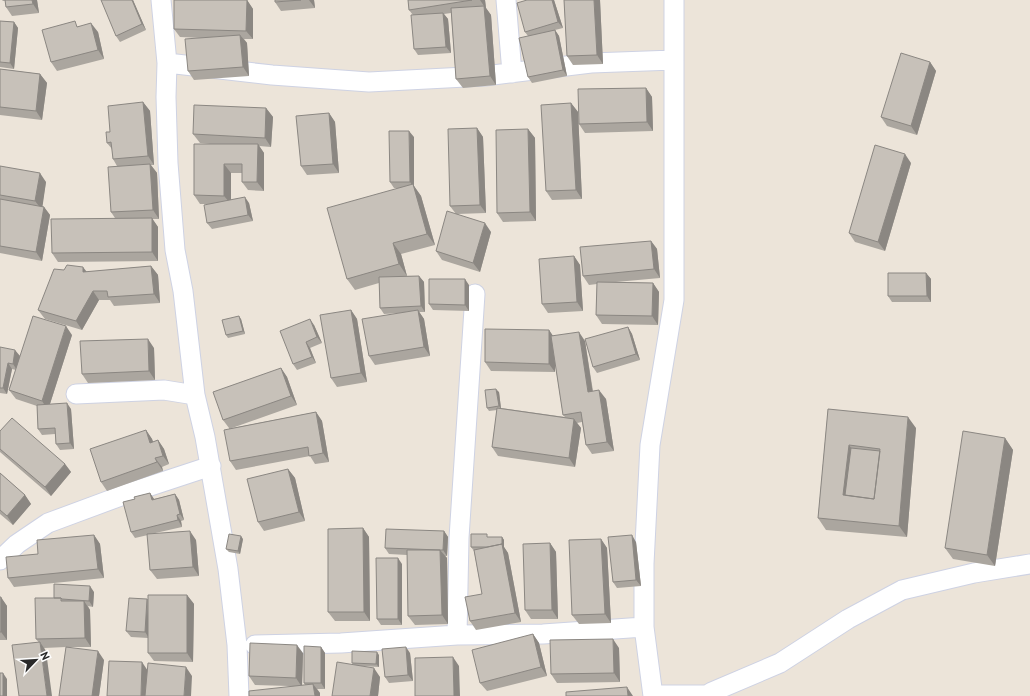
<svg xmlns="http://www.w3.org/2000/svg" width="1030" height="696" viewBox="0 0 1030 696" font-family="'PT Sans',sans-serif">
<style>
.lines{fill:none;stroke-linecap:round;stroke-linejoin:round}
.street-casing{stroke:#ced2e3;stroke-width:21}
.street{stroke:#fff;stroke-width:19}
.wall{fill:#aba69f}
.shaded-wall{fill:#8b8782}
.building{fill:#c7c1b9;stroke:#8b8782;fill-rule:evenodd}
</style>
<rect width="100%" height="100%" fill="#ece4d9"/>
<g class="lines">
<!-- street casing -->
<g class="street-casing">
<path id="street" d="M161 0 167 63 166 97 168 163 175 250 183 291 195 395 205 437 228 569 237 645 239 696
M506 0 512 73
M167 63 272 75 369 82 485 76 591 63 674 60
M76 394 164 390 195 395
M0 560 17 544 48 523 129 493 211 466
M457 635 459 538 475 294
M255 645 341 643 457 635 543 634 644 627
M653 695H707L712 692 780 663 848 619 902 590 974 573 1030 564
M653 696 644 627V564L650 445 674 300V0"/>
</g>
<!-- street -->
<use href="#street" class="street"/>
</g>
<!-- wall -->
<path class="wall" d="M2 0H37L39 13 12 16 6 7 5 1H3Z
M133 0 146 30 120 42 116 36Z
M247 0 253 9V39H244L247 43 249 76 194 80 188 71 201 38 180 37 174 29Z
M275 0H314L315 8 281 11 275 2Z
M408 0H485L486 8 491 15 496 85 463 88 456 79 451 13 444 14 448 19 451 53 418 55 414 49 413 15 409 10Z
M527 0H554L563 28 555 30 559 36 567 76 532 83 528 77V36L525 32Z
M564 0H600L603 64 573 65 567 56Z
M0 21 14 22 18 28 14 69 0 67Z
M78 26 98 32 104 59 57 71 51 62Z
M930 62 936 71 917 135 887 126 881 117Z
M0 69 40 74 47 83 42 120 0 115Z
M646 88 652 97 653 131 585 133 579 124Z
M143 102 150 111 154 165H151L157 173 159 219H152L158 227V261L58 262 52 253 115 218 111 212 117 166 113 159 112 149 107 143 110 132Z
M571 103 578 112 582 199 552 200 546 191Z
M266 108 273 117 271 147 259 146 264 153V191L248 190 242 182V173H231V200L249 203 253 221 212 229 207 223 211 204H200L194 195 210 144 200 143 193 134Z
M329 113 335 122 339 173 307 175 301 166Z
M477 128 483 137 486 213 457 214 491 232 480 272 442 260 436 251 456 214 450 206Z
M528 129 535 138 536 221 503 222 497 213Z
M414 137V186L421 196 435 245 401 254 407 276H405H419L424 282 425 312H419L424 319 430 356 375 365 369 356 400 313 384 314 380 308 379 283 355 290 347 279 399 188H394L390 182Z
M911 163 885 251 855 242 849 233Z
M0 166 46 182 42 206 44 207 50 215 42 261 0 253Z
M651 241 657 249 660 278 616 282 653 283 659 292 658 325 602 324 596 315 597 284 589 285 583 276Z
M574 256 580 265 583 311 548 313 542 304Z
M151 266 158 275 160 303 114 306 110 300H99L82 330 45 319 38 310 86 272Z
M926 273 931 279V302H892L888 296Z
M469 285V311L433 310 429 304Z
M351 310 357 319 367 382 337 387 331 378Z
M241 319 245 334 228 338 226 335Z
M314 325 322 343 310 348 316 363 297 370 293 364Z
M628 327 632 334 640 360 597 373 593 367Z
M549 330 553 336 585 341 593 391 606 399 614 451 592 454 586 445 582 422 577 423 581 428 575 467 498 456 492 447 497 410 489 411 487 408 499 392 501 408 565 417 563 415 555 363V372L491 371 485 362Z
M72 335 50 404 71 409 74 449 60 450 56 444 55 434 42 435 38 429 37 406 16 399 9 390 16 370 12 369 7 394 0 393V347L20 356 19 361Z
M154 348 155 380 88 383 82 374Z
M281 368 287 377 297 405 232 428 316 412 322 421 329 462 315 464 310 456 236 470 230 461 229 428 223 420Z
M828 409 916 428 907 537 826 530 818 518Z
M146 430 152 439 153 442 158 440 164 449 169 464 162 467 163 471 107 491 101 482Z
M0 431 65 464 71 472 51 496 0 452Z
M1005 438 1013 450 995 566 953 559 945 548Z
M288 469 295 478 305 521 264 531 258 522Z
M0 473 25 495 31 504 13 525 0 514Z
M150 493 154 499 175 494 179 500 184 520 181 521 182 527 151 534 196 540 199 576 157 579 150 570 148 535 135 538 131 532 135 499Z
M363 528 369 537 370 621H335L328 612Z
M444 531 448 537 447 556H445L447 558 448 624 415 625 408 616 407 555 389 554 385 548Z
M94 535 100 544 104 578 14 587 8 578 38 554Z
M489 537H502L504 540V547L508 553 521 622 476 630 470 621 482 594 474 551 471 547Z
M243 539 240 554 229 552 226 549Z
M601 539 607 548 611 623 579 624 572 615Z
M636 542 641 586 617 588 613 582Z
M550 543 556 552 558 619H531L525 610Z
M402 564V625H381L377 619Z
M94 592 93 607 88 606 90 610 91 647H69L104 660 99 696H59L66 647 44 648 46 651 36 639 54 598Z
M187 595 194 604 193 662 154 661 148 653V638L131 637 126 631 147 599Z
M0 597 7 606V640H0Z
M533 634 539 643 547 676 487 691 480 683Z
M321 647 325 653V689H317L320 693 289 686 255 685 249 676 303 653 302 685H305L304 683Z
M619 648 620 682 557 683 551 674Z
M410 653 413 681 389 683 385 677Z
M379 655V667L361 666 380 677 378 696H332L354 665 352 663Z"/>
<!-- shaded-wall -->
<path class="shaded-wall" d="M32 0H37L39 13 33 4Z
M132 0H133L146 30 142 24Z
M247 0 253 9V39L246 31Z
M309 0H314L315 8Z
M480 0H485L486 8 491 15 496 85 490 76 484 6Z
M552 0H554L563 28 558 22Z
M594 0H600L603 64 597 55Z
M443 13 448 19 451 53 446 47Z
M14 22 18 28 14 69 10 63Z
M91 23 98 32 104 59 98 50Z
M555 30 559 36 567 76 563 70Z
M240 35 247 43 249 76 243 67Z
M930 62 936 71 917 135 911 126Z
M40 74 47 83 42 120 36 111Z
M646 88 652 97 653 131 647 122Z
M143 102 150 111 154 165 148 156Z
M571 103 578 112 582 199 576 190Z
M266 108 273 117 271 147 265 138Z
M329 113 335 122 339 173 333 164Z
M477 128 483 137 486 213 480 205Z
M528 129 535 138 536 221 530 212Z
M409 131 414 137V186L421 196 435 245 427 234 414 188 410 182Z
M258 144 264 153V191L257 182Z
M905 154 911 163 885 251 878 242Z
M150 164 157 173 159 219 153 210Z
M224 164 231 173V204L224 196Z
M40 173 46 182 42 210 35 201Z
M245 197 249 203 253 221 248 215Z
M44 207 50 215 42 261 36 252Z
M152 218 158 227V261L152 252Z
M485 223 491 232 480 272 473 263Z
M651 241 657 249 660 278 654 269Z
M393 243 401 254 407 276 399 264Z
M574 256 580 265 583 311 577 302Z
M151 266 158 275 160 303 154 294Z
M83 267 90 276 83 272Z
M926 273 931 279V302L927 296Z
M419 276 424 282 425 312 421 306Z
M465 279 469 285V311L465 305Z
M653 283 659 292 658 325 652 316Z
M93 291 99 300 82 330 76 321Z
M351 310 357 319 367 382 361 373Z
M418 310 424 319 430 356 424 347Z
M239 316 241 319 245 334 243 331Z
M310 319 314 325 322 343 317 337Z
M66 326 72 335 48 410 42 401Z
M628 327 632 334 640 360 636 354Z
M549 330 555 339V372L549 364Z
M579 332 585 341 594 401 588 392Z
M148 339 154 348 155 380 149 371Z
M306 342 310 348 316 363 312 357Z
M15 350 20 356 17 370 13 364Z
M8 363 12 369 7 394 3 388Z
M281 368 287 377 297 405 291 396Z
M496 389 499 392 501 409 499 406Z
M599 390 606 399 614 451 607 442Z
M67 403 71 409 74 449 70 443Z
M316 412 322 421 329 462 323 453Z
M908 417 916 428 907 537 899 526Z
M574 419 581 428 575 467 569 458Z
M146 430 152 439 157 452 150 443Z
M1005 438 1013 450 995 566 987 555Z
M158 440 164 449 169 464 163 456Z
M849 445 857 456 852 498 843 495Z
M155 458 162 467 163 471 157 462Z
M65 464 71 472 51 496 45 487Z
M288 469 295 478 305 521 299 512Z
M150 493 154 499 156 506 152 500Z
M175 494 179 500 184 520 180 514Z
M25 495 31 504 13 525 7 516Z
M177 515 181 521 182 527 178 520Z
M363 528 369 537 370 621 364 612Z
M190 531 196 540 199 576 193 567Z
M444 531 448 537 447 556 443 550Z
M94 535 100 544 104 578 98 569Z
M632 535 636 542 641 586 636 580Z
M241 536 243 539 240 554 238 551Z
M502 537 504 540V547L508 553 521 622 515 613 502 547Z
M601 539 607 548 611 623 605 614Z
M550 543 556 552 558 619 552 610Z
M440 550 447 558 448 624 442 615Z
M398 558 402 564V625L398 619Z
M90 586 94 592 93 607 89 601Z
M187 595 194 604 193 662 187 653Z
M1 597 7 606V640L1 632Z
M147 599 149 638 145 632Z
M84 601 90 610 91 647 85 638Z
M533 634 539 643 547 676 541 667Z
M613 639 619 648 620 682 614 673Z
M40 642 46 651 52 696H47Z
M297 645 303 653 302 687 296 678Z
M321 647 325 653V689L321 683Z
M406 647 410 653 413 681 408 675Z
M98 651 104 660 99 696H92Z
M377 652 379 655V667L376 664Z
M453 657 459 666 460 696H454Z
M142 662 148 671 147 696H141Z
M186 667 192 676 191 696H184Z
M374 668 380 677 378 696H370Z
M3 673 7 679V696H3Z
M313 684 320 693V696H315Z
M627 687 633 696H628Z"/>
<!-- building -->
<path class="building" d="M5 0H32L33 4 6 7Z
M101 0H132L142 24 116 36Z
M174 0H247L246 31 174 29Z
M275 0H301L275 2Z
M408 0H472L409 10Z
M527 0H552L558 22 525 32 517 3Z
M564 0H594L597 55 567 56Z
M484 6 490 76 456 79 451 8Z
M443 13 446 47 414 49 411 15Z
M0 21 14 22 10 63 0 62Z
M75 21 77 27 91 23 98 50 51 62 42 30Z
M555 30 563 70 528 77 519 38Z
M240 35 243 67 188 71 185 39Z
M901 53 930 62 911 126 881 117Z
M0 69 40 74 36 111 0 107Z
M646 88 647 122 579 124 578 89Z
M143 102 148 156 113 159 111 142 107 143 106 132H110L108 106Z
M571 103 576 190 546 191 541 105Z
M194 105 266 108 265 138 193 134Z
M329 113 333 164 301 166 296 116Z
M477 128 480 205 450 206 448 129Z
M528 129 530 212 497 213 496 130Z
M389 131H409L410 182H390Z
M194 144H258L257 182H242V164H224V196L194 195Z
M875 145 905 154 878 242 849 233Z
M150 164 153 210 111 212 108 167Z
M0 166 40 173 35 201 0 195Z
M413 184 427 234 393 243 399 264 347 279 327 208Z
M245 197 248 215 207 223 204 205Z
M0 199 44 207 36 252 0 246Z
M447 211 485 223 473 263 436 251Z
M152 218V252L52 253 51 219Z
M651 241 654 269 583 276 580 247Z
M574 256 577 302 542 304 539 259Z
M67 265 83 267V272L151 266 154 294 108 297 107 291H93L76 321 38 310 54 269 64 270Z
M888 273H926L927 296H888Z
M419 276 421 306 380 308 379 277Z
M429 279H465V305L429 304Z
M597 282 653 283 652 316 596 315Z
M351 310 361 373 331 378 320 315Z
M418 310 424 347 369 356 362 319Z
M33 316 66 326 42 401 9 390Z
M239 316 243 331 226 335 222 320Z
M310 319 317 337 306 342 312 357 293 364 280 331Z
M628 327 636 354 593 367 585 339Z
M485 329 549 330V364L485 362Z
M579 332 588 392 599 390 607 442 586 445 581 412 563 415 551 336Z
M148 339 149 371 82 374 80 341Z
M0 347 15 350 13 364 8 363 3 388H0Z
M281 368 291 396 223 420 213 392Z
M496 389 499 406 487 408 485 390Z
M67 403 70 443 56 444 55 428 38 429 37 405Z
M497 408 574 419 569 458 492 447Z
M828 409 908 417 899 526 818 518ZM849 445 880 449 874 499 843 495Z
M316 412 323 453 309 456 308 447 230 461 224 430Z
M12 418 65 464 45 487 0 449V431Z
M146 430 150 443 158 440 163 456 155 458 157 462 101 482 90 449Z
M963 431 1005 438 987 555 945 548Z
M851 448 880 451 874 499 845 495Z
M288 469 299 512 258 522 247 479Z
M0 473 25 495 7 516 0 510Z
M150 493 152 500 175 494 180 514 177 515 178 520 131 532 123 502 135 499 134 497Z
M363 528 364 612H328V529Z
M386 529 444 531 443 550H440L385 548Z
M190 531 193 567 150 570 147 534Z
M229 534 241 536 238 551 226 549Z
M471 534H487V537H502V544L487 547H471Z
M94 535 98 569 8 578 6 557 38 554 37 540Z
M632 535 636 580 613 582 608 537Z
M601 539 605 614 572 615 569 540Z
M550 543 552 610H525L523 544Z
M502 544 515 613 470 621 465 597 482 594 474 550Z
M407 550H440L442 615 408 616Z
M376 558H398V619H377Z
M54 584 90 586 89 601 62 599 61 598H54Z
M148 595H187V653H148Z
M0 597H1V632H0Z
M35 598H61V601H84L85 638 36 639Z
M129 598 147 599 145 632 126 631Z
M533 634 541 667 480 683 472 650Z
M613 639 614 673 551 674 550 640Z
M40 642 47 696H19L12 645Z
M250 643 297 645 296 678 249 676Z
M304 646 321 647V683H304Z
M66 647 98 651 92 696H59Z
M406 647 408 675 385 677 382 649Z
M352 651 377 652 376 664 352 663Z
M453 657 454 696H415V658Z
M109 661 142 662 141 696H107Z
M337 662 374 668 370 696H332Z
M148 663 186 667 184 696H145Z
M0 673H3V696H0Z
M313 684 315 696H249V691Z
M627 687 628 696H566V692Z"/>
<!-- north arrow -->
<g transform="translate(36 660) rotate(65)" stroke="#ffffff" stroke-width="3" paint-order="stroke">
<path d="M0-3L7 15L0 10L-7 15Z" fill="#292929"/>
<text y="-6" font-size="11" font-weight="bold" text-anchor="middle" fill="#292929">N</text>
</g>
</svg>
